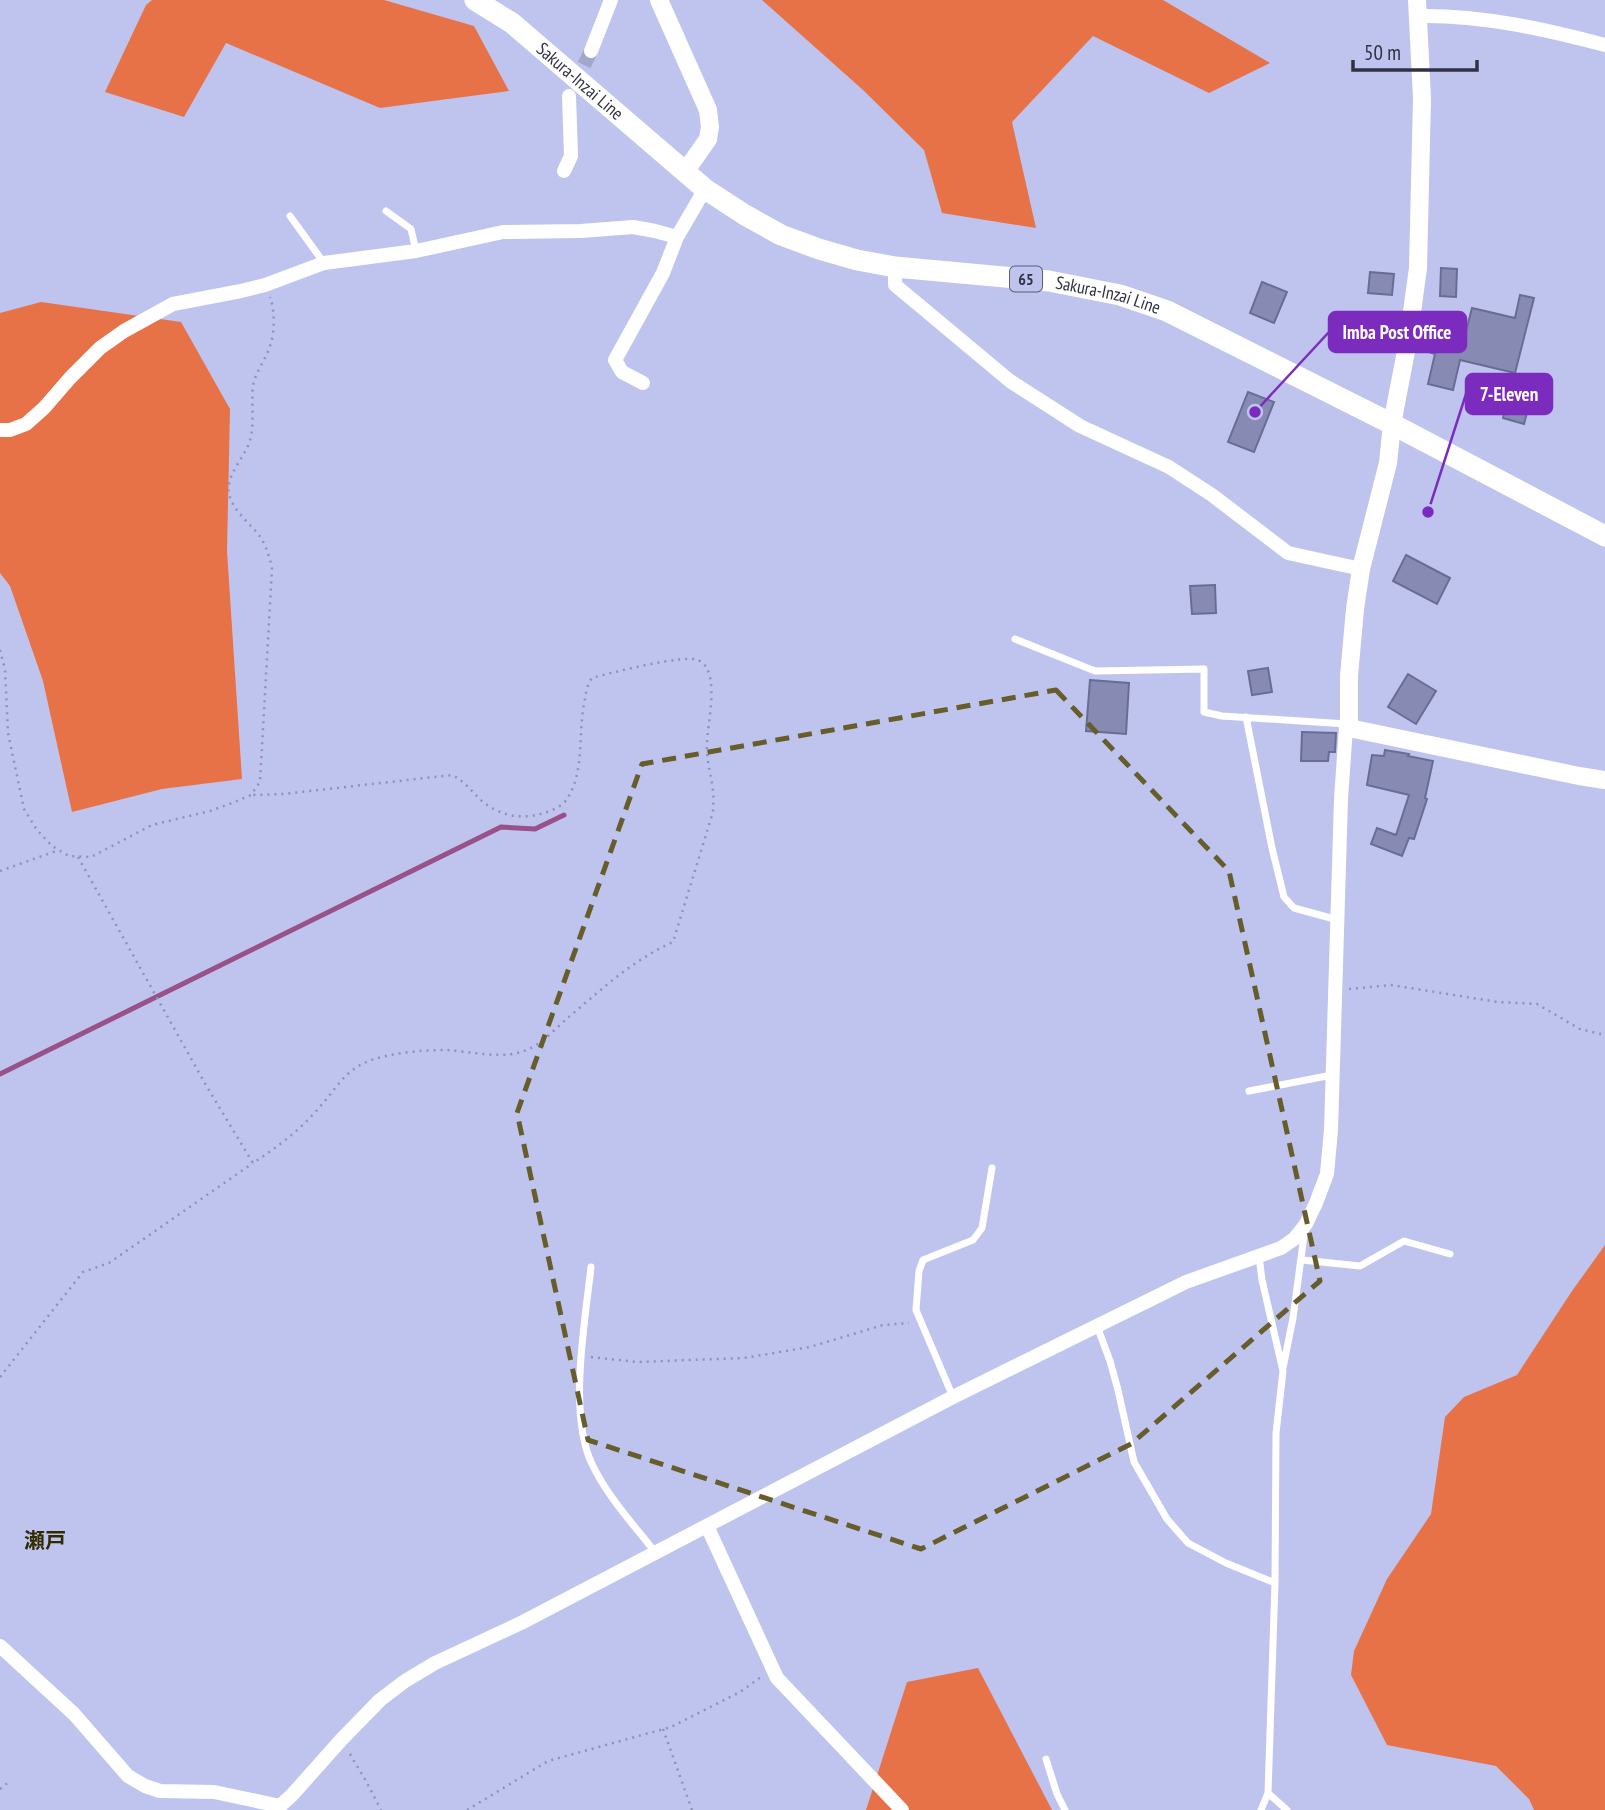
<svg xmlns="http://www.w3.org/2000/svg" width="1605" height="1810" viewBox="0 0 1605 1810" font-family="'PT Sans Narrow','Noto Sans JP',sans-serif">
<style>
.forest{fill:#e77248}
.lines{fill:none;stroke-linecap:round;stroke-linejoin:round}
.stream{stroke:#985189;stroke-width:5}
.building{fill:#878bb4;stroke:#696d94;stroke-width:2}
.minor-tunnel{stroke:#a2a7cc;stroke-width:14;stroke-dasharray:14 7;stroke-linecap:butt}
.path{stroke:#8e92b4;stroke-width:2.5;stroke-dasharray:2 5;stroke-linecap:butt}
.service{stroke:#fff;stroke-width:7}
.minor{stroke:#fff;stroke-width:14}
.tertiary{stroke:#fff;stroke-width:18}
.primary{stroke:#fff;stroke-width:21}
.marked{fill:none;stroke:#665d2a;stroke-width:5;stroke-dasharray:14 9;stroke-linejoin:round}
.labels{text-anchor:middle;stroke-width:6;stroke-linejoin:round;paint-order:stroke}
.shield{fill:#bfc4ef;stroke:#5b5d76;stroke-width:2}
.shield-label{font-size:16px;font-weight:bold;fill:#303142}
.street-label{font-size:18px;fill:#303142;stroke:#bfc4ef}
.quarter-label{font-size:21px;font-weight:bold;fill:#322b00;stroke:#bfc4ef}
.leader{fill:none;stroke:#7b2cbf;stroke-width:2.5}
.callout-dot{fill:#7b2cbf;stroke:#bfc4ef;stroke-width:2.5}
.callout{fill:#7b2cbf;stroke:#7b2cbf;stroke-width:2.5}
.callout-label{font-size:19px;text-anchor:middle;font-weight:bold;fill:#fff}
</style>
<rect width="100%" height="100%" fill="#bfc4ef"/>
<!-- forest -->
<path class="forest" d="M152 0H384L474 26 509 91 380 108 226 43 184 117 105 92 146 5Z
M762 0H1163L1270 63 1209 93 1093 36 1012 122 1036 228 942 213 924 150 863 90Z
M41 302 181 322 230 409 227 551 242 779 162 789 72 812 43 681 10 586 0 573V313Z
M1605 1245V1810H1534L1529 1799 1496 1766 1387 1745 1351 1675 1354 1651 1387 1579 1431 1514 1445 1417 1464 1397 1517 1375 1572 1291Z
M978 1668 1052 1810H866L907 1682Z"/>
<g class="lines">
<!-- stream -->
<path class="stream" d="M0 1074 501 827 535 829 564 815"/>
</g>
<!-- building -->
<path class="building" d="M1441 268 1457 269 1456 297 1440 296Z
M1370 272 1394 274 1392 295 1368 293Z
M1262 282 1287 292 1274 323 1250 313Z
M1520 295 1534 298 1515 373 1460 360 1453 390 1428 384 1435 354 1429 352 1435 328 1465 335 1472 308 1515 318Z
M1510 389 1532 394 1524 424 1503 418Z
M1248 392 1274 402 1254 452 1228 442Z
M1406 555 1450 578 1437 604 1393 581Z
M1215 585 1216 613 1192 614 1190 586Z
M1268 668 1272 692 1252 695 1248 671Z
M1408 674 1436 691 1416 724 1388 707Z
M1090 680 1129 683 1126 734 1086 731Z
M1302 732 1336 733 1335 752H1329L1328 761H1301Z
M1385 750 1409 754 1408 756 1433 761 1425 798 1427 799 1414 839 1409 838 1402 856 1371 844 1377 828 1396 835 1409 795 1367 785 1372 755 1384 756Z"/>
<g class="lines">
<!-- minor-tunnel -->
<path class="minor-tunnel" d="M575 84 591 51"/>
<!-- path -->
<path class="path" d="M0 650 5 669 8 733 24 809 37 830 52 846 69 856 91 857 152 825 210 811 232 803 251 795 260 782 272 569C270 558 267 548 261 538 250 522 225 506 229 484 232 468 246 455 250 440 255 422 251 403 253 385 256 371 266 359 270 346 275 332 275 310 270 297
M78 857 207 1087 253 1163C276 1148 299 1131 318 1109 339 1086 346 1065 382 1057 401 1052 424 1050 445 1050 472 1051 503 1061 529 1049 544 1042 557 1027 570 1016 603 988 633 960 673 942L713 812C713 805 714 798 713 791 711 774 706 759 707 742 708 723 717 684 706 667 705 665 701 661 698 660 685 654 609 673 592 678 586 686 586 695 584 704 578 734 585 771 567 799 562 807 549 812 540 814 527 818 510 817 498 811 476 802 471 784 452 775L283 794 251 795
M0 871 59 850
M1349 989 1391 985 1498 1002 1537 1004 1580 1029 1605 1035
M591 1357 638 1362 744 1358 810 1347 883 1325 909 1323
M0 1377 83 1272 109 1263 253 1163
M663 1729 692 1810
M350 1754 366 1781 381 1810
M0 1789 10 1781
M467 1810 548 1761 671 1727 740 1692 761 1677"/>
<!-- service -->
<path class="service" d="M386 211 411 229 416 251
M290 216 324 263
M1015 639 1095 671 1204 669V712L1222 716 1347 724
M1246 717 1272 848 1284 897 1294 908 1338 920
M1249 1091 1332 1075
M1259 1256 1262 1280 1283 1371 1276 1433 1275 1583 1268 1793 1261 1810
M1302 1260 1360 1266 1404 1241 1450 1254
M591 1267C585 1322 568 1414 592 1464 607 1496 633 1524 655 1552
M1097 1326 1110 1361 1118 1390 1134 1462 1167 1519 1188 1543 1226 1563 1275 1583
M1283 1368 1293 1318 1305 1228
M953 1397 916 1310 919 1271 923 1260 973 1240 982 1228 992 1168
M1046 1759 1057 1794 1065 1810
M1268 1793 1287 1810"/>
<!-- minor -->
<path class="minor" d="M1419 16C1482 15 1544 29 1605 45
M591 51 611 0
M564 171 571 156 569 96
M895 267V285L1010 381 1080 426 1169 467 1212 495 1288 553 1361 569
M643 383 622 372 615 360 663 273 677 237 705 189
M0 430H10L26 424 44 408 70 378 100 348 124 331 173 304 241 291 265 285 324 263 416 251 503 232 581 231 633 227 655 231 677 237
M707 1526 777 1678 902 1810
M0 1646 74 1714 128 1776 145 1786 160 1791 214 1792 280 1806
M280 1810V1806L292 1795 341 1740 380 1700 405 1681 435 1663 521 1623 953 1397 1186 1282 1281 1248 1294 1239 1306 1224 1316 1203 1327 1174 1331 1130 1341 799 1346 727 1349 728"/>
<!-- tertiary -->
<path class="tertiary" d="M659 0 708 110 710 127 708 139 685 172
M1417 0 1422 98 1418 268 1408 341 1392 424 1388 463 1361 569 1355 609 1349 676V728L1579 776 1605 780"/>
<!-- primary -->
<path class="primary" id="s1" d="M475 0 512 23 705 189 745 215 781 235 819 249 857 260 895 267 1049 281 1120 295 1167 311 1392 424 1605 536"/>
</g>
<!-- marked area -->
<path class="marked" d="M1056 690 1229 871 1320 1281 1131 1444 921 1549 588 1440 517 1113 642 764Z"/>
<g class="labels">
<!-- shield labels -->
<rect class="shield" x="1010" y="266.5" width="32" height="25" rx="5"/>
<g class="shield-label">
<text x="1026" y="285">65</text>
</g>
<!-- street labels -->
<g class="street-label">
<text dy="6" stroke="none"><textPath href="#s1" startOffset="133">Sakura-Inzai Line</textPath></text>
<text dy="6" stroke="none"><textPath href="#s1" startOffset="721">Sakura-Inzai Line</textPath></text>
</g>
<!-- quarter labels -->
<g class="quarter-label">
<text x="45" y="1548">瀬戸</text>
</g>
</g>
<!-- callouts -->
<path class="leader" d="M1255 412L1329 332M1428 512L1466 394"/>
<g class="callout-dot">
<circle cx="1255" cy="412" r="7"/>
<circle cx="1428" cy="512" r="7"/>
</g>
<g class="callout">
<rect x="1329" y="312" width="137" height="40" rx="7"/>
<rect x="1466" y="374" width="86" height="40" rx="7"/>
</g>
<g class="callout-label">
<text x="1397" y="339">Imba Post Office</text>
<text x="1509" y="401">7-Eleven</text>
</g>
<!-- scale -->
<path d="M1353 60v10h124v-10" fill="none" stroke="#303142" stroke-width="3.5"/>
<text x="1364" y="60" font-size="21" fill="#303142" stroke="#bfc4ef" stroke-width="5" paint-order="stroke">50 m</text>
</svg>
